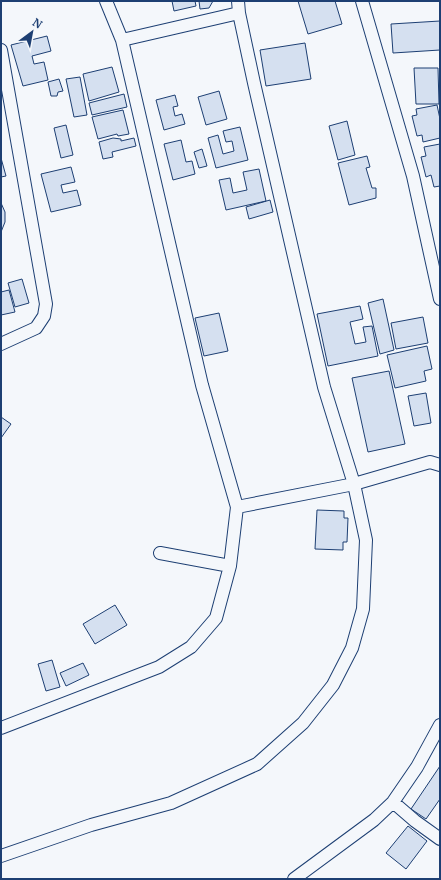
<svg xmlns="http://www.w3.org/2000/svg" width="441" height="880" viewBox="0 0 441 880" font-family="Merriweather,serif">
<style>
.building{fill:#d5e0f0;stroke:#1d3f73}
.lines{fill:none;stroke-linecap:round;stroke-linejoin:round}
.minor-casing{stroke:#1d3f73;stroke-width:14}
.minor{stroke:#f4f7fb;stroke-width:12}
</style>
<rect width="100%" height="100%" fill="#f4f7fb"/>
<!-- building -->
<path class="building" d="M172 1H195L196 6 174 11Z
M199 1H213L209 8 200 9Z
M298 1H335L342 24 308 34Z
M440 21V50L393 53 391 24Z
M47 36 51 51 32 56 34 64 44 62 48 80 23 86 11 45Z
M305 43 311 79 266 86 260 50Z
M112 67 119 92 89 101 83 74Z
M414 68H438L439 104H416Z
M80 77 87 115 74 117 66 79Z
M59 79 63 91 58 92 57 96H51L48 82Z
M219 91 227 119 206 125 198 97Z
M124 94 127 107 92 115 89 103Z
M175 95 178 106 173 107 175 116 182 114 185 124 164 130 156 100Z
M437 105 440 119V138L423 142 422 135 417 136 412 116 417 115 416 109Z
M123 110 129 134 118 136 117 134 98 139 92 117Z
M347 121 355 155 338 160 329 126Z
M66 125 73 155 61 158 54 128Z
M240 127 248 160 216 168 208 138 218 135 223 154 234 151 232 141 226 142 223 131Z
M113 138 121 139V141L134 138 136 146 112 152 113 157 103 159 99 142Z
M181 140 186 162 192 161 195 174 173 180 164 144Z
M440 144V186L434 187 431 175 426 177 421 157 426 156 424 147Z
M202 149 207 166 199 168 194 152Z
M367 156 370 167 366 168 372 188H376V198L349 205 338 163Z
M1 158 6 176 1 177Z
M71 167 75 182 61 185 63 193 77 190 81 205 51 212 41 174Z
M259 169 266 201 226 210 219 180 230 178 233 193 247 190 243 172Z
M270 200 273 212 249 219 246 207Z
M1 203 5 212V222L1 232Z
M22 279 29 303 15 307 8 283Z
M9 290 15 312 1 315V292Z
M383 299 394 350 380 354 368 303Z
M360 306 363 319 350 322 355 344 366 342 363 327 372 326 378 356 328 366 317 314Z
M219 313 228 351 204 356 195 318Z
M423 317 428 343 396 349 391 323Z
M427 346 432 369 424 371 426 381 395 388 387 355Z
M389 371 405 444 368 452 352 378Z
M426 393 431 423 414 426 408 396Z
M1 417 11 424 1 438Z
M317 510 344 511V518H348L347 542H343V550L315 549Z
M115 605 127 625 95 644 83 624Z
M52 660 60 687 46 691 38 664Z
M83 663 89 675 66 686 60 673Z
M440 766V799L426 819 411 809Z
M408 826 427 841 406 869 386 853Z"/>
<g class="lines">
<!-- minor casing -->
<g class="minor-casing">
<path id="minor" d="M106 1 122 40
M362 1 413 176 440 299
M1 50 46 304 44 316 36 328 1 344
M237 507 354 484 430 462 440 465
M160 553 230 566
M1 728 159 667 191 647 216 618 230 566 237 507 202 385 122 40 239 13
M393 802 415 821 440 839
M1 856 91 825 171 803 257 764 303 723 333 685 352 648 363 609 366 540 354 484 324 387 254 83 239 13 238 1
M294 879 374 820 393 802 417 767 440 725"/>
</g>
<!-- minor -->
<use href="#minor" class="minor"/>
</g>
<!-- border -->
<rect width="441" height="880" fill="none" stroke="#1d3f73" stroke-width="4"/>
<!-- north arrow -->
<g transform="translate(32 32) rotate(32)" stroke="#f4f7fb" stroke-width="3" paint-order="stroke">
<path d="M0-3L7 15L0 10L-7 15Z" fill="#1d3f73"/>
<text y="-6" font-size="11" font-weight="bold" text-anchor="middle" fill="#1d3f73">N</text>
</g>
</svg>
